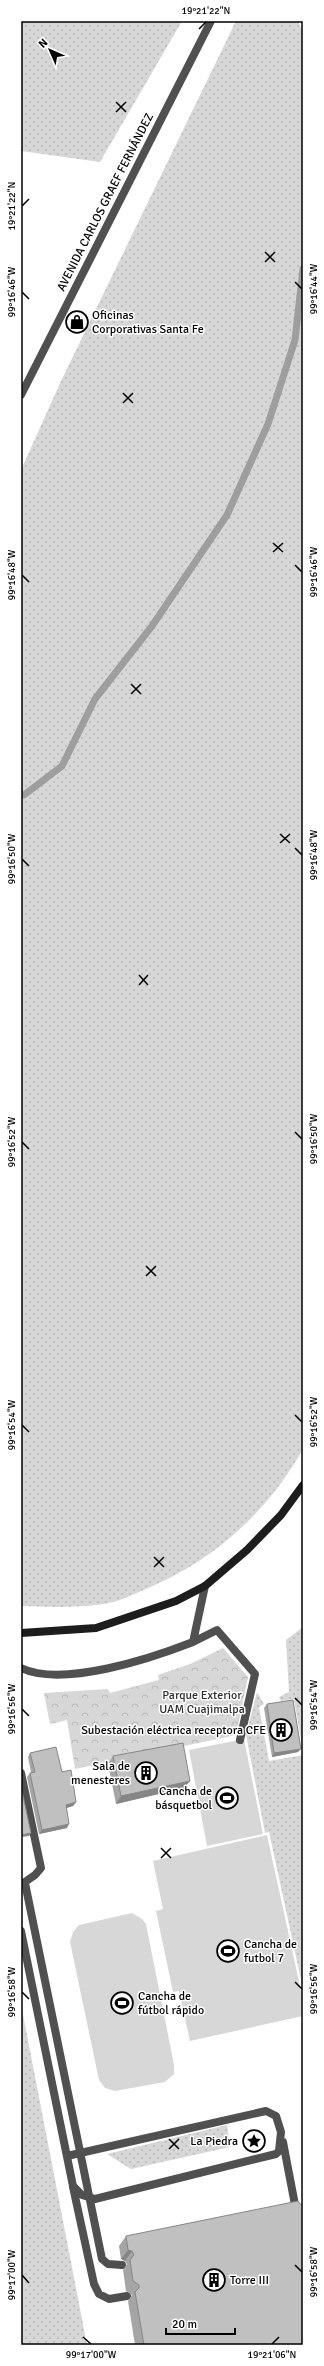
<svg xmlns="http://www.w3.org/2000/svg" width="324" height="2366" viewBox="0 0 324 2366" font-family="Signika,sans-serif">
<style>
.grass{fill:url(#grass-dots)}
.park{fill:url(#park-crowns)}
.pitch{fill:#d7d7d7}
.lines{fill:none;stroke-linecap:round;stroke-linejoin:round}
.stream{stroke:#9e9e9e;stroke-width:7}
.lane{stroke:#505050;stroke-width:8}
.street{stroke:#505050;stroke-width:8}
.secondary{stroke:#1d1d1d;stroke-width:8}
.wall{fill:#a5a5a5}
.shaded-wall{fill:#868686}
.building{fill:#c0c0c0;stroke:#868686}
.ticks{fill:none;stroke:#000;stroke-width:1.5}
.labels{text-anchor:middle;stroke-width:3;stroke-linejoin:round;paint-order:stroke}
.street-label{font-size:12px;fill:#000;stroke:#fff}
.poi-label{font-size:12px;fill:#000;stroke:#fff;text-anchor:start}
.park-label{font-size:12px;fill:#2e2e2e;stroke:#fff}
.neatline{fill:none;stroke:#000;stroke-width:1.5}
.ticks-label{font-size:10px;text-anchor:middle;fill:#000}
</style>
<defs>
<pattern id="grass-dots" width="8" height="8" patternUnits="userSpaceOnUse"><rect width="8" height="8" fill="#d7d7d7"/><path d="M2 2h.1M6 6h.1" fill="none" stroke="#b7b7b7" stroke-width="1.8" stroke-linecap="round"/></pattern>
<pattern id="park-crowns" width="20" height="18" patternUnits="userSpaceOnUse"><rect width="20" height="18" fill="#d7d7d7"/><path d="M2 6a3 3 0 1 1 6 0M12 15a3 3 0 1 1 6 0" fill="none" stroke="#b7b7b7"/></pattern>
</defs>
<rect width="100%" height="100%" fill="#fff"/>
<!-- grass -->
<path class="grass" d="M21 21H182L100 162 21 151Z
M236 21H298L303 33V1449C267 1513 213 1561 146 1589 132 1595 118 1602 103 1604 76 1608 48 1607 21 1606V470L61 381Z
M303 1627V1751L294 1699 281 1701 279 1697 289 1692 286 1640Z
M257 1692 264 1704 259 1707 269 1761 303 1755V1989L269 1832 265 1833 246 1735Z
M21 2004 82 2319 87 2345H21Z
M227 2125 230 2147 131 2169 107 2154Z"/>
<!-- park -->
<path class="park" d="M223 1648 248 1677 236 1735 75 1769 67 1720 50 1724 44 1693 108 1689 110 1693 159 1680 158 1675 190 1664Z"/>
<!-- pitch -->
<path class="pitch" d="M244 1739 263 1834 207 1846 189 1750Z
M267 1835 303 2000V2016L190 2041 179 1991 173 1992 156 1911 163 1909 153 1861Z
M132 1913 142 1919 146 1924 174 2065V2074L165 2082 115 2091 105 2088 99 2080 70 1942 73 1932 79 1925Z"/>
<g class="lines">
<!-- stream -->
<path class="stream" d="M21 794 24 795 62 766 95 699 152 626 227 515 268 424 295 340 303 269"/>
<!-- lane -->
<path class="lane" d="M193 1642 217 1630 255 1674 240 1740
M21 1668C63 1688 152 1658 193 1642L205 1586
M21 1773 41 1868 35 1875 22 1884
M25 1883 102 2259 108 2264 122 2265
M21 1931 73 2186 82 2195 95 2199 276 2154 279 2151 281 2132 276 2116 266 2111 67 2156
M283 2142 296 2210
M73 2187 94 2284 99 2294 109 2299 127 2296"/>
<!-- street -->
<path class="street" d="M21 395 211 21"/>
<!-- secondary -->
<path class="secondary" d="M21 1633 96 1628 176 1601 205 1586 247 1550 281 1515 303 1485"/>
</g>
<!-- wall -->
<path class="wall" d="M267 1704 298 1752 272 1757 264 1708Z
M30 1753 62 1772 76 1802 73 1806 66 1808 67 1828 39 1834 27 1777 30 1773 31 1772 28 1757Z
M113 1756 190 1781 184 1788 116 1804 108 1764Z
M126 2236 303 2345H135L128 2301 132 2295 126 2291 123 2270 127 2264 125 2261 121 2259 119 2246Z"/>
<!-- shaded-wall -->
<path class="shaded-wall" d="M301 1749 298 1752 272 1757 274 1753Z
M190 1781 184 1788 116 1804 121 1796Z
M76 1802 73 1806 63 1809 66 1805Z
M69 1824 67 1828 39 1834 42 1830Z
M31 1833 29 1836 21 1837V1835Z
M128 2250 132 2251 125 2261 121 2259Z"/>
<!-- building -->
<path class="building" d="M293 1700 301 1749 274 1753 267 1704Z
M183 1743 190 1781 121 1796 113 1756Z
M56 1747 62 1772 71 1770 76 1802 66 1805 69 1824 42 1830 30 1773 35 1772 30 1753Z
M21 1786 31 1833 21 1835Z
M298 2201 301 2205H303V2345H144L135 2292 139 2288V2285L133 2281 130 2260 134 2255 132 2251 128 2250 126 2236Z"/>
<!-- ticks -->
<path class="ticks" d="M199 29 206 22M116 102 126 112M116 112 126 102M22 206 29 199M265 252 275 262M265 262 275 252M295 282 302 289M22 292 29 299M123 393 133 403M123 403 133 393M273 543 283 552M273 552 283 543M295 565 302 572M22 575 29 582M131 684 141 694M131 694 141 684M280 834 290 843M280 843 290 834M295 848 302 855M22 859 29 866M139 975 148 985M139 985 148 975M295 1132 302 1139M22 1142 29 1149M146 1266 156 1276M146 1276 156 1266M295 1415 302 1422M22 1425 29 1432M154 1557 164 1567M154 1567 164 1557M295 1698 302 1705M22 1709 29 1716M161 1848 171 1858M161 1858 171 1848M295 1982 302 1989M22 1992 29 1999M169 2139 179 2149M169 2149 179 2139M295 2265 302 2272M22 2275 29 2283M83 2337 91 2344M272 2344 279 2337"/>
<!-- icons -->
<defs>
<g id="shop-ring" transform="scale(1.15)"><circle r="9.5" fill="#fff" stroke="#000" stroke-width="1.5"/><path d="M-5-2.5h2.3a2.7 3.5 0 0 1 5.4 0H5L5.5 6h-11ZM-1.5-2.5h3a1.5 2.3 0 0 0-3 0Z" fill="#000"/></g>
<g id="building-ring" transform="scale(1.15)"><circle r="9.5" fill="#fff" stroke="#000" stroke-width="1.5"/><path d="M-4-6H4V6H1V3H-1V6H-4ZM-2.5-4.3h1.7v1.8h-1.7ZM.8-4.3h1.7v1.8H.8ZM-2.5-1h1.7V.8h-1.7ZM.8-1h1.7V.8H.8Z" fill="#000"/></g>
<g id="stadium-ring" transform="scale(1.15)"><circle r="9.5" fill="#fff" stroke="#000" stroke-width="1.5"/><path d="M0-5a6.5 5 0 1 0 0 10a6.5 5 0 1 0 0-10ZM-3.5-1.8h7v3.6h-7Z" fill="#000"/></g>
<g id="sight-ring" transform="scale(1.15)"><circle r="9.5" fill="#fff" stroke="#000" stroke-width="1.5"/><path d="M0-6L1.8-2.2L6-1.7L2.9 1.2L3.7 5.4L0 3.3L-3.7 5.4L-2.9 1.2L-6-1.7L-1.8-2.2Z" fill="#000"/></g>
</defs>
<g fill-rule="evenodd">
<use href="#shop-ring" x="77" y="322"/>
<use href="#building-ring" x="281" y="1730"/>
<use href="#building-ring" x="146" y="1773"/>
<use href="#stadium-ring" x="227" y="1798"/>
<use href="#stadium-ring" x="228" y="1951"/>
<use href="#stadium-ring" x="122" y="2003"/>
<use href="#sight-ring" x="254" y="2141"/>
<use href="#building-ring" x="214" y="2280"/>
</g>
<g class="labels">
<!-- street labels -->
<g class="street-label">
<text transform="translate(105 202) rotate(-63)" y="4">AVENIDA CARLOS GRAEF FERNÁNDEZ</text>
</g>
<!-- poi labels -->
<g class="poi-label">
<text x="92" y="319">Oficinas<tspan x="92" dy="14">Corporativas Santa Fe</tspan></text>
<text x="266" y="1734" text-anchor="end">Subestación eléctrica receptora CFE</text>
<text x="130" y="1770" text-anchor="end">Sala de<tspan x="130" dy="14">menesteres</tspan></text>
<text x="212" y="1795" text-anchor="end">Cancha de<tspan x="212" dy="14">básquetbol</tspan></text>
<text x="244" y="1948">Cancha de<tspan x="244" dy="14">futbol 7</tspan></text>
<text x="138" y="2000">Cancha de<tspan x="138" dy="14">fútbol rápido</tspan></text>
<text x="238" y="2145" text-anchor="end">La Piedra</text>
<text x="230" y="2284">Torre III</text>
</g>
<!-- park labels -->
<g class="park-label">
<text x="202" y="1699">Parque Exterior<tspan x="202" dy="14">UAM Cuajimalpa</tspan></text>
</g>
</g>
<!-- border -->
<rect width="324" height="2366" fill="none" stroke="#ffffff" stroke-width="44"/>
<!-- north arrow -->
<g transform="translate(50 50) rotate(315)" stroke="#ffffff" stroke-width="3" paint-order="stroke">
<path d="M0-3L7 15L0 10L-7 15Z" fill="#000000"/>
<text y="-6" font-size="11" font-weight="bold" text-anchor="middle" fill="#000000">N</text>
</g>
<!-- scale -->
<path d="M166 2328v6h69v-6" fill="none" stroke="#000000" stroke-width="2"/>
<text x="172" y="2328" font-size="12" fill="#000000" stroke="#ffffff" stroke-width="3" paint-order="stroke">20 m</text>
<rect x="22" y="22" width="280" height="2322" class="neatline"/>
<g class="ticks-label">
<text x="206" y="14">19°21'22"N</text>
<text transform="translate(11 206) rotate(-90)" y="4">19°21'22"N</text>
<text transform="translate(313 289) rotate(-90)" y="4">99°16'44"W</text>
<text transform="translate(11 292) rotate(-90)" y="4">99°16'46"W</text>
<text transform="translate(313 572) rotate(-90)" y="4">99°16'46"W</text>
<text transform="translate(11 575) rotate(-90)" y="4">99°16'48"W</text>
<text transform="translate(313 855) rotate(-90)" y="4">99°16'48"W</text>
<text transform="translate(11 859) rotate(-90)" y="4">99°16'50"W</text>
<text transform="translate(313 1139) rotate(-90)" y="4">99°16'50"W</text>
<text transform="translate(11 1142) rotate(-90)" y="4">99°16'52"W</text>
<text transform="translate(313 1422) rotate(-90)" y="4">99°16'52"W</text>
<text transform="translate(11 1425) rotate(-90)" y="4">99°16'54"W</text>
<text transform="translate(313 1705) rotate(-90)" y="4">99°16'54"W</text>
<text transform="translate(11 1709) rotate(-90)" y="4">99°16'56"W</text>
<text transform="translate(313 1989) rotate(-90)" y="4">99°16'56"W</text>
<text transform="translate(11 1992) rotate(-90)" y="4">99°16'58"W</text>
<text transform="translate(313 2272) rotate(-90)" y="4">99°16'58"W</text>
<text transform="translate(11 2275) rotate(-90)" y="4">99°17'00"W</text>
<text x="91" y="2358">99°17'00"W</text>
<text x="272" y="2358">19°21'06"N</text>
</g>
</svg>
